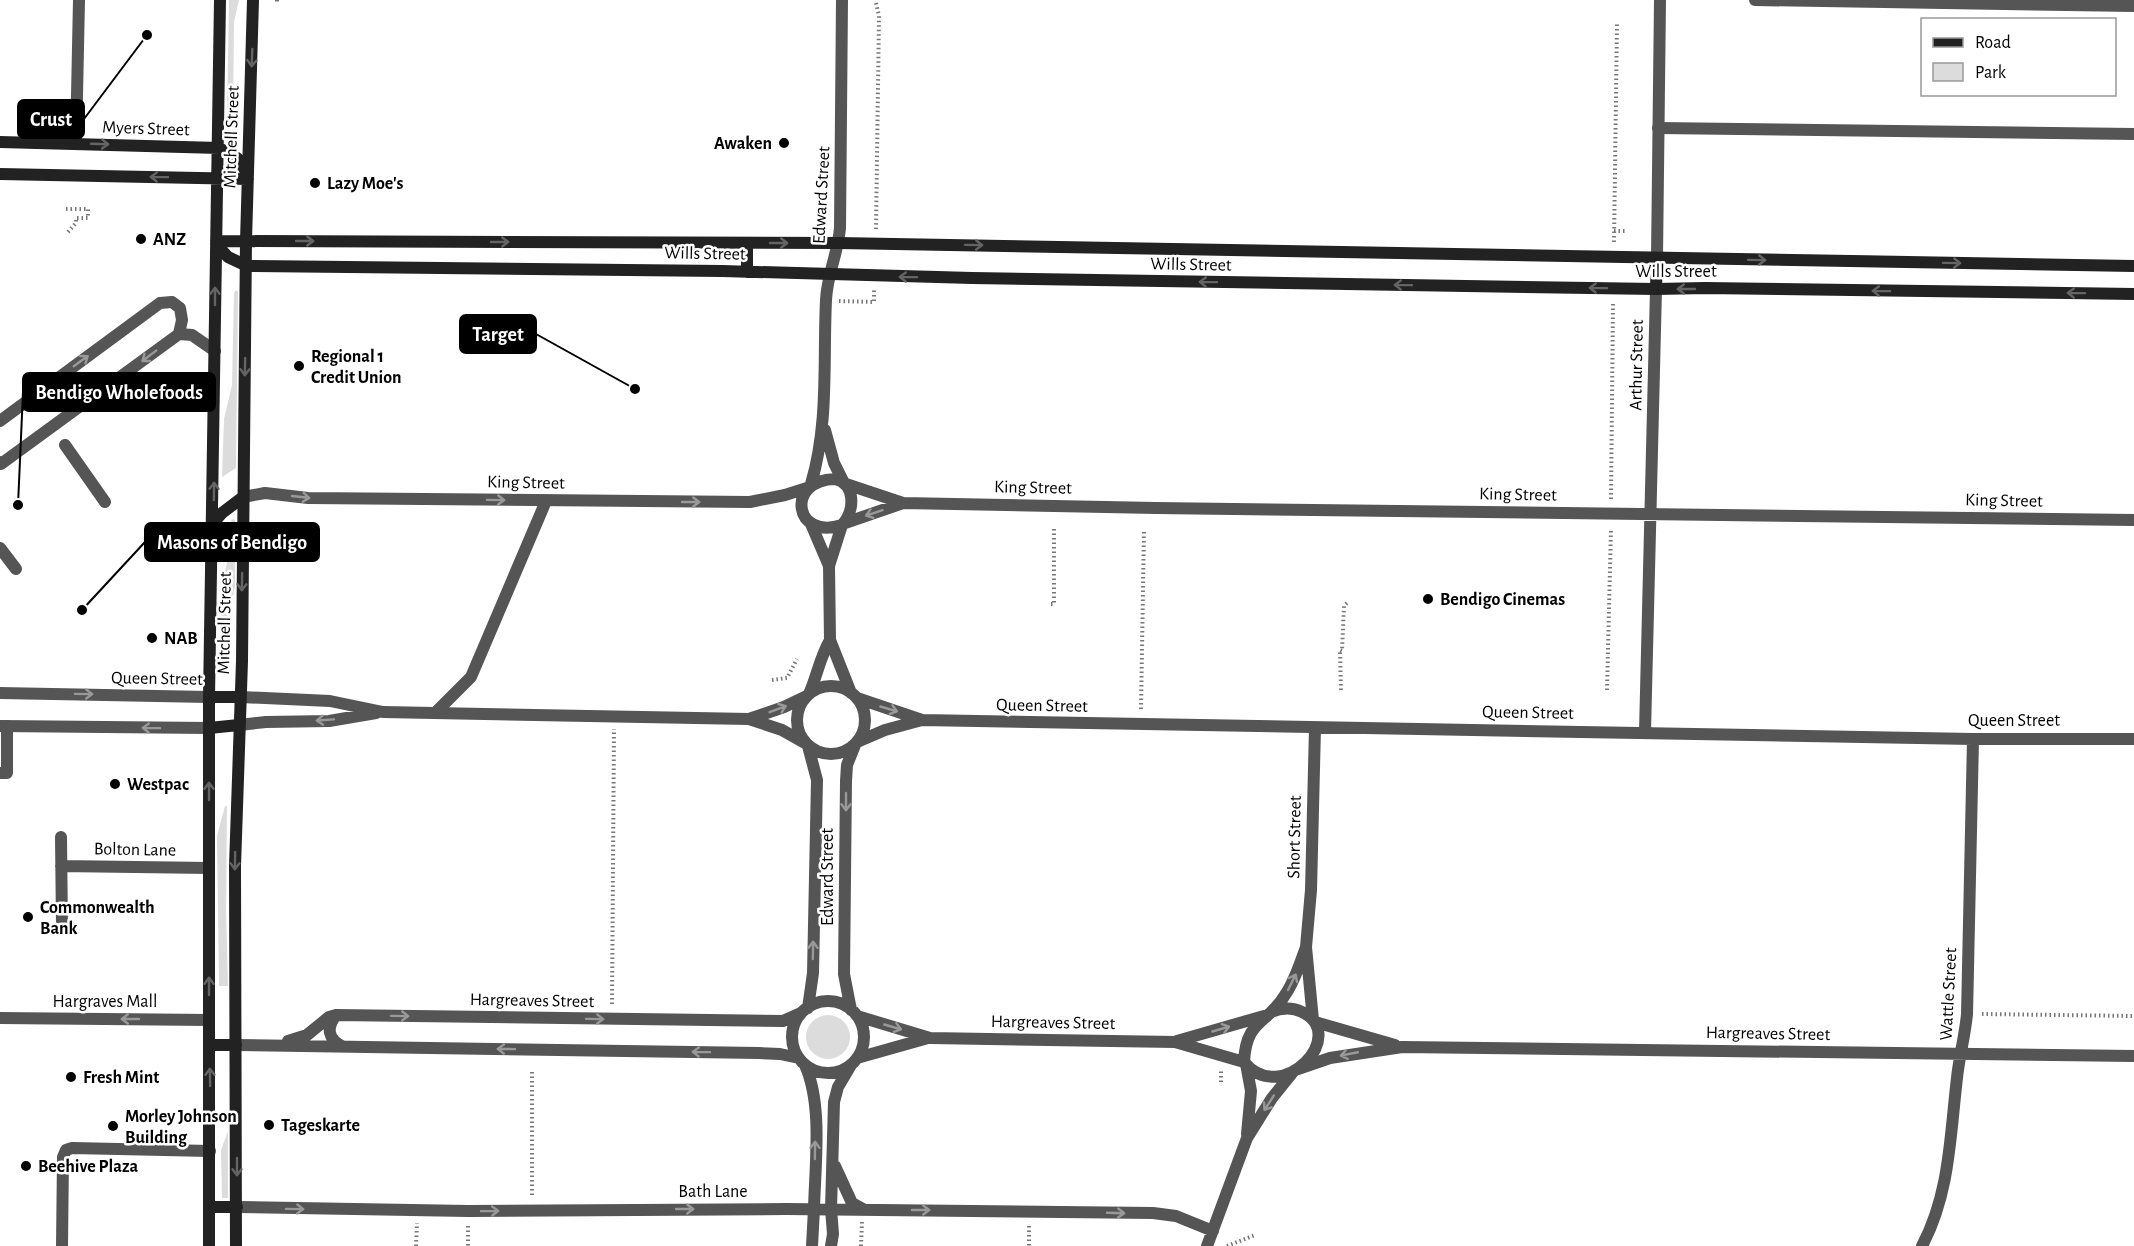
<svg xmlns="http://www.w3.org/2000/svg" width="2134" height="1246" viewBox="0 0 2134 1246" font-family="'Alegreya Sans',sans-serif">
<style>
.green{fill:#dcdcdc}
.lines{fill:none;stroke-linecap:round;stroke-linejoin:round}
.path{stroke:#777;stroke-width:4;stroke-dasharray:1.5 3;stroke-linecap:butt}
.lane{stroke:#555;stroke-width:12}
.street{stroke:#555;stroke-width:12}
.secondary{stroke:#222;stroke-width:12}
.oneway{stroke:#646464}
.oneway2{stroke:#999}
.poi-dot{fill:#000;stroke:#fff;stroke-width:2}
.labels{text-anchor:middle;stroke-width:5;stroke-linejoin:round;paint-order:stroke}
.street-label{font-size:18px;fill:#000;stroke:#fff}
.poi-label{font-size:18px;font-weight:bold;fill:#000;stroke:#fff;text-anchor:start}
.leader{fill:none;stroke:#000;stroke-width:2}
.callout-dot{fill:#000;stroke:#fff;stroke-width:2}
.callout{fill:#000;stroke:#000;stroke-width:2}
.callout-label{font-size:20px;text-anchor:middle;font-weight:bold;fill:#fff}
</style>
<rect width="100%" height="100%" fill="#fff"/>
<!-- green -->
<path class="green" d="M229 0H239L234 22 233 121 231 123 228 122 227 115Z
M236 290 238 292 236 468 222 477 224 419 232 385 234 293Z
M233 519 235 520V587L226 621 225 660H221L222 584 230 550 231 521Z
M225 806H227L226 909 228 986H219L217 836Z
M806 1037a22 22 0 1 1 44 0a22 22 0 1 1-44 0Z
M228 1131V1198H222L221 1150Z"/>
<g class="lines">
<!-- path -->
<path class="path" d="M277 0V2
M876 3 879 16 876 230
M66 209H88V218H76V223L68 232
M1614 231H1626
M1614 242 1617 23
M839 301 874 302V288
M1611 499 1613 303
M185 539H197
M1051 604H1054V528
M772 680 787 678 797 659
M1341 690 1340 650 1342 651 1344 606 1349 601
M1607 690 1611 529
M1141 709 1144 529
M612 1004 614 729
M1982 1014 2134 1016
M532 1072V1197
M1221 1082V1070
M468 1226V1246
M1029 1226V1246
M416 1246 417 1223
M861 1246 862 1222
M1227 1246 1255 1235"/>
<!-- lane -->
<path class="lane" d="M1658 128 2134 134
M76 143 79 0
M0 421 160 303 172 302 180 308 182 320 179 334
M65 445 105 502
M0 548 16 569
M435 713 471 677 546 501
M0 773H7V726
M61 837 62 928
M61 866 209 868
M62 1246 63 1157 66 1150 72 1148 210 1151
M812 1246 814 1209
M831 1246 833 1234 831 1209"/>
<!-- street -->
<path class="street" d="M1755 0 2134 6
M1657 258 1660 0
M825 430 834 463 843 481
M0 462 1 464 179 334 192 335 215 351
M835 479C856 484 855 511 842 525 794 541 785 480 835 479Z
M811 484C829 424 823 362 826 300 827 275 838 253 840 228L842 0
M846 484 903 503 1156 508 2134 520
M243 497 265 493 308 498 750 502 785 495 807 488
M845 523 903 503
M811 524 829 566
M842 525 829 566 830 640 851 693
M797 720a34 34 0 1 1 68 0a34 34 0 1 1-68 0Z
M0 693 209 697
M809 694C817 676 820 657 830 640
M241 697 330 701 383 712 749 719 784 707 807 696
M857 698 922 720 1973 739H2134
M749 719 782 730 805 743
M239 725 266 722 329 721 376 713
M0 726 209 728
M1645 732 1656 289
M857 742 885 730 922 720
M792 1037a36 36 0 1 1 72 0a36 36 0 1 1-72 0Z
M808 1008 813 973 817 780 808 746
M851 1010 844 974 846 781 847 765 855 745
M1271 1012C1281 1008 1292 1007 1302 1012 1350 1034 1282 1108 1244 1062 1246 1019 1267 1025 1285 995 1295 981 1300 963 1306 947
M336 1015C326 1028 328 1039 342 1046
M857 1016 930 1038 1175 1042 1244 1062
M0 1018 209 1020
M1313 1020 1306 947 1311 890 1315 728
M1315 1022 1395 1045
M288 1041 307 1035 329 1017 336 1015 783 1021 801 1013
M1177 1041 1264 1016
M236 1045 759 1053 780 1054 799 1058
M857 1058 928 1038
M1246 1064 1251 1091 1247 1134
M805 1065C823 1105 815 1165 814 1209
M1298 1069 1330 1058 1402 1047 2134 1056
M835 1166 852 1203 863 1209
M237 1207 468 1211 786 1209 1153 1213 1176 1216 1213 1231
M831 1209 834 1102 838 1087 851 1065
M1207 1246 1247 1138 1272 1098 1293 1072
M1922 1246C1950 1193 1950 1136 1957 1078 1959 1057 1965 1036 1967 1014L1973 739"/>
<!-- secondary -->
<path class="secondary" d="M0 142 219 148 237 158 248 174
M0 174 248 179
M216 241 839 243 2134 266
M747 243V272
M216 244 228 257 247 266 722 271 972 278 1656 289 1705 288 2134 294
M1656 289 1657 258
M213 523 222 513 243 497
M209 697H241
M209 728 239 725
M210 1045H236
M210 1207H237
M209 1246V697L220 0
M236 1246 235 866 242 661 246 241 253 0"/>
</g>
<!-- one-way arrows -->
<defs><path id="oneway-shaft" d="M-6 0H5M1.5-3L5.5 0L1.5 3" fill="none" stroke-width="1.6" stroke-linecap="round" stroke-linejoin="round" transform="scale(1.5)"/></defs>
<g class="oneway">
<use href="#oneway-shaft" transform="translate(252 58) rotate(92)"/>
<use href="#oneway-shaft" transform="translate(100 144) rotate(2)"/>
<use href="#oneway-shaft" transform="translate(159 177) rotate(-179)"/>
<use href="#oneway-shaft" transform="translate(305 241)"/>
<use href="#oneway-shaft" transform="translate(500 242)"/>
<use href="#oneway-shaft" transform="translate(779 243)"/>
<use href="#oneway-shaft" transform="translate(974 245) rotate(1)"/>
<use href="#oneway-shaft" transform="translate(1757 260) rotate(1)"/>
<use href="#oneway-shaft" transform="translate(1952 263) rotate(1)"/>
<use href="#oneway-shaft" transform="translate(908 277) rotate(-179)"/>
<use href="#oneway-shaft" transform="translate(1208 282) rotate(-179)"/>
<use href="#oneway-shaft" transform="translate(1403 285) rotate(-179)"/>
<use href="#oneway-shaft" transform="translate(1598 288) rotate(-179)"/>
<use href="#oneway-shaft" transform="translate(1686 289) rotate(180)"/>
<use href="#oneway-shaft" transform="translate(1881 291) rotate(-179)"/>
<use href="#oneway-shaft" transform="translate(2076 293) rotate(-179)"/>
<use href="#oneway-shaft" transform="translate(215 296) rotate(-90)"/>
<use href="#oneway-shaft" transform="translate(245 367) rotate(91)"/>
<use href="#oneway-shaft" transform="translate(214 491) rotate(-89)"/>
<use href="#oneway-shaft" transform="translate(242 582) rotate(91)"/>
<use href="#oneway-shaft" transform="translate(209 791) rotate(-90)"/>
<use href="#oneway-shaft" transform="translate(235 861) rotate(91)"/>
<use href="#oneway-shaft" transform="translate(209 986) rotate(-90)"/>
<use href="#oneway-shaft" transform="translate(210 1077) rotate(-91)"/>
<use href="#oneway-shaft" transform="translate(237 1167) rotate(90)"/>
</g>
<g class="oneway2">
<use href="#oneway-shaft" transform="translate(149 356) rotate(143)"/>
<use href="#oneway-shaft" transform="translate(81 361) rotate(-36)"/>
<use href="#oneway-shaft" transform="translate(301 497) rotate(6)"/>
<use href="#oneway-shaft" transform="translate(496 500) rotate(1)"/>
<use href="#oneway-shaft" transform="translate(691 502)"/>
<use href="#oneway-shaft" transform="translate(874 513) rotate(162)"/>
<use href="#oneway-shaft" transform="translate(84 694) rotate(1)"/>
<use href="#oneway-shaft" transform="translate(778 709) rotate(-21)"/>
<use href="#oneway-shaft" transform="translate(889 709) rotate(16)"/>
<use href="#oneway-shaft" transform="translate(325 720) rotate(176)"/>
<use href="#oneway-shaft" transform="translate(151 728) rotate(-179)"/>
<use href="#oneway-shaft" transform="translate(846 802) rotate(90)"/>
<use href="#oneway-shaft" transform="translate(813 950) rotate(-89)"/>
<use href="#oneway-shaft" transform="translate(1292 982) rotate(-64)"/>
<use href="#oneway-shaft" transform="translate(400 1016) rotate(1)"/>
<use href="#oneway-shaft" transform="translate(130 1019) rotate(-180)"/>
<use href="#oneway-shaft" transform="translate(595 1019) rotate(1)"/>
<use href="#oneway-shaft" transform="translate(893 1027) rotate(16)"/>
<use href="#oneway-shaft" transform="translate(1221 1029) rotate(-16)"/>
<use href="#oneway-shaft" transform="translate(506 1049) rotate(-179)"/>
<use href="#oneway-shaft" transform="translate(701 1052) rotate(-179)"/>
<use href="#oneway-shaft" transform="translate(1349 1054) rotate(169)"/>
<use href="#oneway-shaft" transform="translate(1269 1103) rotate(123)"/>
<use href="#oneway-shaft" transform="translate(815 1150) rotate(-89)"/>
<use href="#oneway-shaft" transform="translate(295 1209) rotate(1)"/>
<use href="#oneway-shaft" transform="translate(685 1209)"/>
<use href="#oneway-shaft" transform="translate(921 1210)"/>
<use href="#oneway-shaft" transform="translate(490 1211) rotate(-1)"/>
<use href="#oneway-shaft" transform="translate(1116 1213) rotate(2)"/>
</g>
<!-- markers -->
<g class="poi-dot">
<circle cx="784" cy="143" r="6"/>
<circle cx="315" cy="183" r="6"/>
<circle cx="141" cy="239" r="6"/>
<circle cx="299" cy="366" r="6"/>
<circle cx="1428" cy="599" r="6"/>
<circle cx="152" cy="638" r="6"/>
<circle cx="115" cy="784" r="6"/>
<circle cx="28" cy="917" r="6"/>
<circle cx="71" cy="1077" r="6"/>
<circle cx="269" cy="1125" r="6"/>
<circle cx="113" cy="1126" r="6"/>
<circle cx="26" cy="1166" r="6"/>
</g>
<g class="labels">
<!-- street labels -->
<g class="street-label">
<text transform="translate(146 128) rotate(2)" y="6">Myers Street</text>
<text transform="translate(231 137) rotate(-88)" y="6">Mitchell Street</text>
<text transform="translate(821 195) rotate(-87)" y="6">Edward Street</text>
<text transform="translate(705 253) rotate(1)" y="6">Wills Street</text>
<text transform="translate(1191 264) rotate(1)" y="6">Wills Street</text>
<text x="1676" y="277">Wills Street</text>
<text transform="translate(1636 365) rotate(-89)" y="6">Arthur Street</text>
<text transform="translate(526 482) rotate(1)" y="6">King Street</text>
<text transform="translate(1033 487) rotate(1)" y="6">King Street</text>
<text transform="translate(1518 494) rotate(1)" y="6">King Street</text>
<text transform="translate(2004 500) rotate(1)" y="6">King Street</text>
<text transform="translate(224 623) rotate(-89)" y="6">Mitchell Street</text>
<text transform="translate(157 678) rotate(1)" y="6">Queen Street</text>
<text transform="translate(1042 705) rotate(1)" y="6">Queen Street</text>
<text transform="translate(1528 712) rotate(1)" y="6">Queen Street</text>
<text x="2014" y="726">Queen Street</text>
<text transform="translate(1294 837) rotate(-89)" y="6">Short Street</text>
<text transform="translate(135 849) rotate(1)" y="6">Bolton Lane</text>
<text transform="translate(827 877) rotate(-90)" y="6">Edward Street</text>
<text transform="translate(1948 994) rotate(-87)" y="6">Wattle Street</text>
<text transform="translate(532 1000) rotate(1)" y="6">Hargreaves Street</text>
<text x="105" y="1007">Hargraves Mall</text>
<text transform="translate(1053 1022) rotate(1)" y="6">Hargreaves Street</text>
<text transform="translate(1768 1033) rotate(1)" y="6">Hargreaves Street</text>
<text x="713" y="1197">Bath Lane</text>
</g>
<!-- poi labels -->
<g class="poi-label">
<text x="772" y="149" text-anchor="end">Awaken</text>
<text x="327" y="189">Lazy Moe's</text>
<text x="153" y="245">ANZ</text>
<text x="311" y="362">Regional 1<tspan x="311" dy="21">Credit Union</tspan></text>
<text x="1440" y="605">Bendigo Cinemas</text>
<text x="164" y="644">NAB</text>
<text x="127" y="790">Westpac</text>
<text x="40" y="913">Commonwealth<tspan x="40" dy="21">Bank</tspan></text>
<text x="83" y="1083">Fresh Mint</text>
<text x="125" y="1122">Morley Johnson<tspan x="125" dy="21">Building</tspan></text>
<text x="281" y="1131">Tageskarte</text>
<text x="38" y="1172">Beehive Plaza</text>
</g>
</g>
<!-- callouts -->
<path class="leader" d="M147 35L84 119M635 389L536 334M18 505L23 392M82 610L145 542"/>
<g class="callout-dot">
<circle cx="147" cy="35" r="6"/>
<circle cx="635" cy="389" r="6"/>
<circle cx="18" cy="505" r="6"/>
<circle cx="82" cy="610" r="6"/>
</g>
<g class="callout">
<rect x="18" y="100" width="66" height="38" rx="6"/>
<rect x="460" y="315" width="76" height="38" rx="6"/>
<rect x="23" y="373" width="192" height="38" rx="6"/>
<rect x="145" y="523" width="174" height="38" rx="6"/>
</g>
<g class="callout-label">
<text x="51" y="126">Crust</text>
<text x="498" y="341">Target</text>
<text x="119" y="399">Bendigo Wholefoods</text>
<text x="232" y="549">Masons of Bendigo</text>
</g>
<!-- legend -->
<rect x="1921" y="18" width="195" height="78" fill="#ffffff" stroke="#999999" stroke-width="1.5"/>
<rect x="1933" y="38" width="30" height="9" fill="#222222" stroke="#999999" stroke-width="1.5"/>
<text x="1975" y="48" font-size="18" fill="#000000">Road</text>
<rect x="1933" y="63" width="30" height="18" fill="#dcdcdc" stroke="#999999" stroke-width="1.5"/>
<text x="1975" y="78" font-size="18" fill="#000000">Park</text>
</svg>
